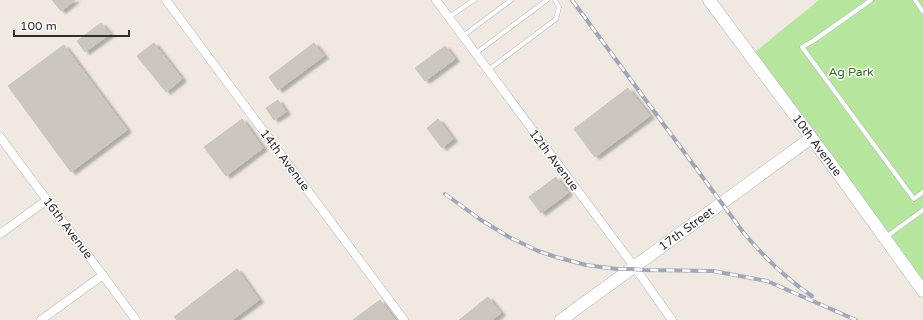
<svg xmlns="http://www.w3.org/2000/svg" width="923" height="320" viewBox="0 0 923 320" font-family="'Varela Round',sans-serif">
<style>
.green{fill:#b6e59e}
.building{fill:#cbc7bf;stroke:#cbc5ba;filter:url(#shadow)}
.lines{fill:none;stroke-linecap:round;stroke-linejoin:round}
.service-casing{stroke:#b4b7c1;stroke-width:5}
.minor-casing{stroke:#b4b7c1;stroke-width:9}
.secondary-casing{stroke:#b4b7c1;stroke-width:13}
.service{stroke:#fff;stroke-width:4}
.minor{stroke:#fff;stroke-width:8}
.secondary{stroke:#fff;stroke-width:12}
.rail-casing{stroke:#a3a6b8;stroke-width:4}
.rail{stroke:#fff;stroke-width:2.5;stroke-dasharray:8;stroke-linecap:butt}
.labels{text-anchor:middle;stroke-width:3;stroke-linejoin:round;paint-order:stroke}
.park-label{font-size:12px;fill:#2c6e1b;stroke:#fff}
.street-label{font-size:12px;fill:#2e2e2e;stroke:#fff}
</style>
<defs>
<filter id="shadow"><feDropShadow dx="4.5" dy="2.5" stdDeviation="1" flood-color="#0004"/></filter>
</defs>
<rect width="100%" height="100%" fill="#efe9e1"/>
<!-- green -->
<path class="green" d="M819 0H923V291L750 56Z"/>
<!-- building -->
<path class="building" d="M52 0H75L61 11Z
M101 23 110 34 85 52 77 41Z
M154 43 182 79 166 92 137 56Z
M314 43 324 56 278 90 269 77Z
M64 45 127 130 71 172 8 86Z
M445 46 455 59 425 81 415 68Z
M628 88 650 116 595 157 574 129Z
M278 100 286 112 274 120 266 108Z
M242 119 263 148 226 176 204 147Z
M438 119 453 139 442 148 427 128Z
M556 177 568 193 541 213 529 197Z
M237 269 259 300 232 320H177L174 317Z
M488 297 501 313 492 320H459Z
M380 300 395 320H353Z"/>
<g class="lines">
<!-- service casing -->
<g class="service-casing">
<path id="service" d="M871 0 813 41 802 47 914 199 923 192
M915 0 923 12
M449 17 474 0
M463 36 511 0
M476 53 547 0
M488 70 556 19 559 7 555 0
M886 237 923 210"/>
</g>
<!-- minor casing -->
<g class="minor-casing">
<path id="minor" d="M166 0 404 320
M436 0 636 269 672 320
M0 137 136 320
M0 234 47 200
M41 320 103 275"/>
</g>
<!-- secondary casing -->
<g class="secondary-casing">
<g id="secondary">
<path id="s1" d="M709 0 840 176 923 291"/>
<path id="s2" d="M561 320 811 138"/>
</g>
</g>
<!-- service -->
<use href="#service" class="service"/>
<!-- minor -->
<use href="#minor" class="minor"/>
<!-- secondary -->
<use href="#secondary" class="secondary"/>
<!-- rail casing -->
<g class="rail-casing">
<path id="rail" d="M572 0 743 232C763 256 785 278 812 296
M445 194 481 220 509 237 538 251 556 257 586 265 601 267 617 269H632L644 270 713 271 767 281 856 320"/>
</g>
<!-- rail -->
<use href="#rail" class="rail"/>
</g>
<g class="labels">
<!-- park labels -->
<g class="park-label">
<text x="851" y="76">Ag Park</text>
</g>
<!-- street labels -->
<g class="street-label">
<text dy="4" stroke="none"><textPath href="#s1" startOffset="181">10th Avenue</textPath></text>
<text transform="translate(285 160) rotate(53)" y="4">14th Avenue</text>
<text transform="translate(554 160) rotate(53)" y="4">12th Avenue</text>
<text transform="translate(68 228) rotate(53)" y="4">16th Avenue</text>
<text dy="4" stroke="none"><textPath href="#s2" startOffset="155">17th Street</textPath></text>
</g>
</g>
<!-- scale -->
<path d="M14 30v6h115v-6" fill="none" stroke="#2e2e2e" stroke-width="2"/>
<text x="20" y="30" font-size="12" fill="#2e2e2e" stroke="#ffffff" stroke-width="3" paint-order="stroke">100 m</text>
</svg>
